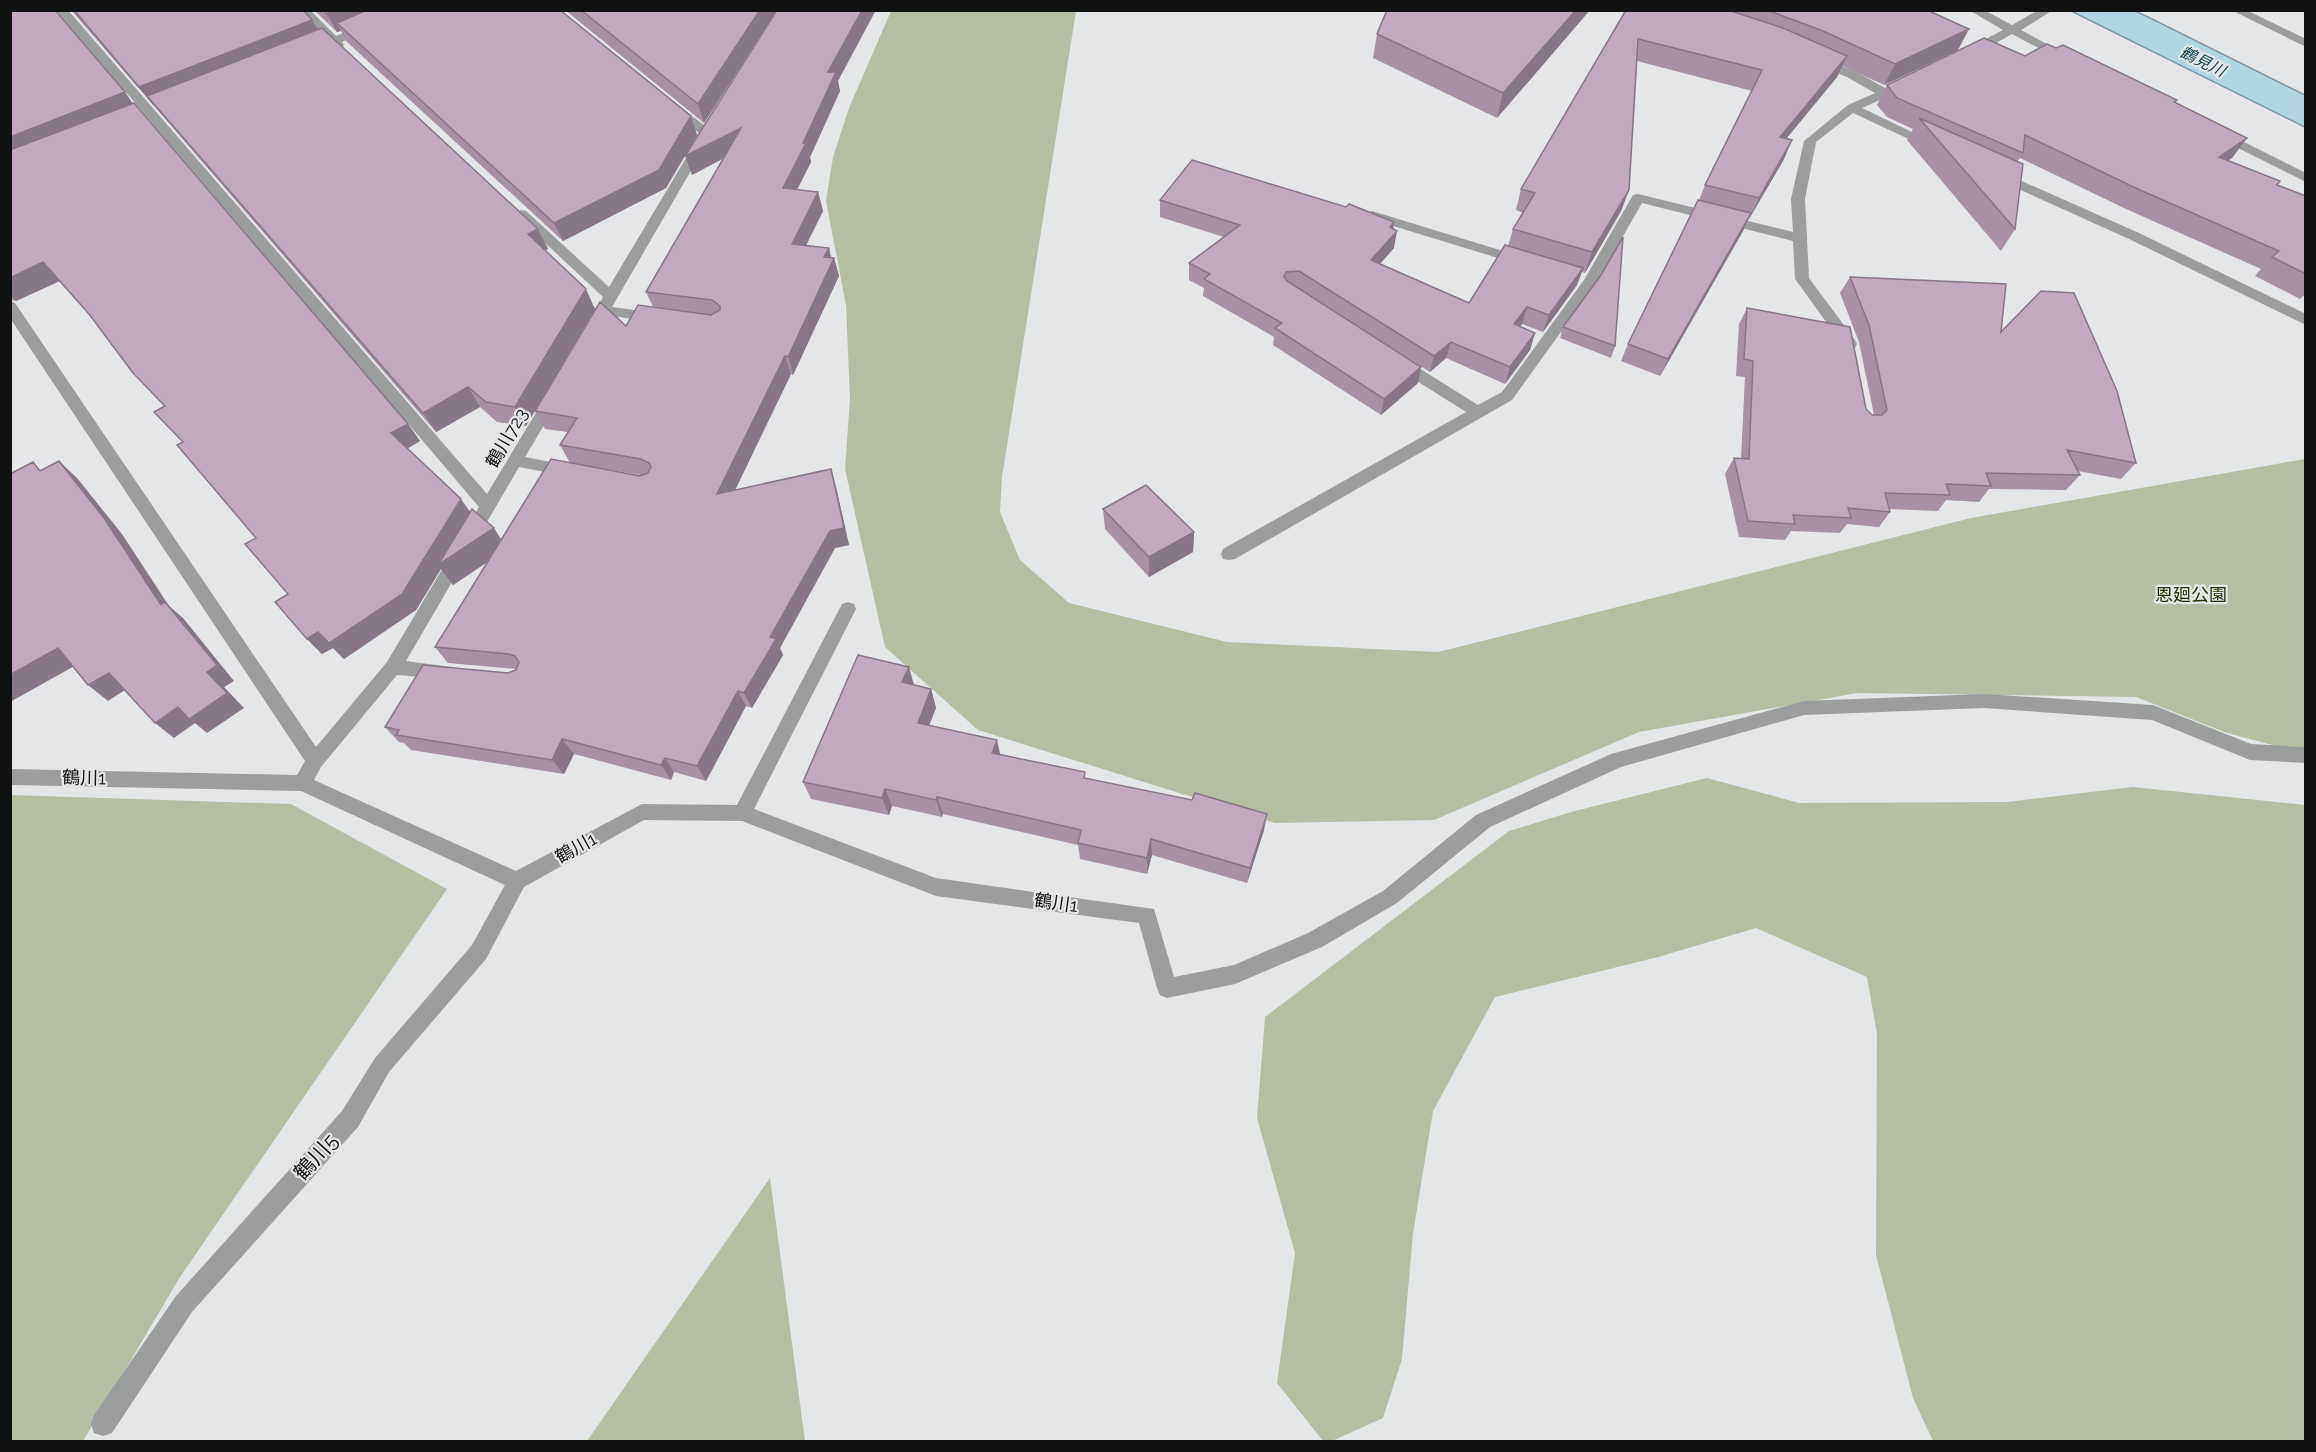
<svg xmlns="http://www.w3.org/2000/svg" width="2316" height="1452" viewBox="0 0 2316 1452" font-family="Raleway,'Noto Sans JP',sans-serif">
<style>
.green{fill:#b5bea3}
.water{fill:#b1d5e2;stroke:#819aa3;stroke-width:1.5}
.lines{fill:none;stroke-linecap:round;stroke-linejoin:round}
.minor{fill:#9c9d9d;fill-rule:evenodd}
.wall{fill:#a691a5}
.shaded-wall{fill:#877686}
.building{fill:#c1a9c0;stroke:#877686;stroke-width:1.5}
.labels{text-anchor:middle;stroke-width:4.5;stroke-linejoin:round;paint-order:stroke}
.far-water-label{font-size:16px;font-style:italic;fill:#104452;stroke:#e5e6e8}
.street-label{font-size:18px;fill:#101111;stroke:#e5e6e8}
.park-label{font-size:18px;fill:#263100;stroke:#e5e6e8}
.near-street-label{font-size:21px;fill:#101111;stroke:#e5e6e8}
</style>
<rect width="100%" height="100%" fill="#e5e6e8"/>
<!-- green -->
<path class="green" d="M891 11H1076L1002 477 1000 512 1020 560 1069 603 1227 642 1438 652 1971 518 2305 459V747L2276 746 2227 733 2136 697 1857 693 1639 732 1434 820 1275 823 978 730 885 647 845 469 850 399 846 305 826 201 833 157 849 108Z
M1707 778 1799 803 2007 802 2133 787 2305 805V1441H1933L1913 1398 1876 1255 1877 1034 1867 977 1756 928 1658 957 1495 997 1433 1111 1413 1233 1402 1359 1383 1418 1332 1441H1323L1277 1383 1295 1253 1257 1118 1265 1017 1509 831 1571 812Z
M11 795 291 804 447 889 180 1277 83 1441 11 1442Z
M770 1178 805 1441H587Z"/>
<!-- water -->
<path class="water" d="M2071 11H2135L2148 17 2305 95V127Z"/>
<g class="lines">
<!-- minor -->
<path class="minor" d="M56 10H68L487 494 546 396H556L559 400 525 457 577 467 579 471 577 475 571 477 519 467 406 661 451 667 454 672 451 677 445 679 397 675 321 767 314 780 516 871 642 804 737 805 842 604 848 602 854 604 856 609 754 809 936 878 1154 909 1174 977 1234 965 1308 933 1383 891 1476 815 1611 754 1804 701 1984 694 2153 705 2251 744 2306 747V763L2250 760 2152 720 1984 708 1804 715 1621 767 1490 827 1397 903 1322 947 1235 984 1167 998 1160 995 1157 988 1139 923 936 896 742 821 644 820 524 887 486 959 389 1072 358 1127 192 1312 112 1433 103 1436 94 1433 91 1424 94 1415 176 1296 342 1111 375 1058 472 945 505 885 301 791 10 785V769L297 775 305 761 10 318V301L15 303 316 747 387 662 479 507Z
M298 10H310L336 36 399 10H416L342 42 344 45 342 48 332 46 313 53 307 49 309 46 326 40Z
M1969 10H1984L2012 25 2038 10H2053L2021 30 2071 57 2065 61 2061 60 2012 34 1975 55H1967V49L2003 30Z
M2231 10H2246L2306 39V47Z
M1820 58 1855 71 1885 88 1899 82H1907V88L1862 108 1939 145 1938 148H1928L1853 113 1816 142 1805 199 1809 278 1855 340 1857 344 1855 348H1845L1795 279 1793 241 1642 203 1595 285 1512 400 1235 559 1229 560 1223 559 1221 554 1223 549 1466 412 1393 366 1391 362 1393 358H1403L1478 405 1502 392 1584 280 1633 195 1638 194 1793 232 1791 199 1804 141 1848 105 1875 93 1847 77 1816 65 1814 62Z
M674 103 711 130 713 133 711 136H703L670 110 668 107 670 104Z
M2222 131 2306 173V182L2218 138 2216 135Z
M701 139 707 143 612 307 657 313 664 318 657 323 606 315 598 329H588L586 326 603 297 514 214 521 210 526 211 609 287 695 143Z
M1999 171 2139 233 2306 314V325L2129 239 1994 178 1992 175 1994 172Z
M1372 211 1526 258 1528 261 1521 265 1367 218 1365 215Z"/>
</g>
<!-- wall -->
<path class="wall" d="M10 10 133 103 408 424 420 441 407 449 470 512 494 528 501 540 641 475 570 463 560 445 568 432 545 429 535 411 626 326 653 307 646 292 724 158 692 175 838 81 840 91 810 157 811 162 797 190 818 192 823 211 806 246 829 248 831 258H834L839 276 793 375 791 374 735 490 836 487 849 545 835 548 780 648 783 655 752 708 746 706 706 781 674 772 671 780 574 754 564 774 411 750 404 743 399 742 385 727 516 669 448 663 435 647 487 562 453 585 441 569 416 610 344 659 333 648 322 654 307 639 288 594 256 538 183 442 164 406 133 373 89 314 59 281 16 301 10 300Z
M71 10H303L318 29 538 229 548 249 545 250 595 309 526 426 497 422 480 407 436 432Z
M314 10H560L691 116 697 135 666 188 563 241 347 42 341 31 337 32Z
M565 10H777L704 123Z
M1387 10H1590L1497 118 1373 58 1377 34Z
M1626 10H1927L1958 50 1884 85 1843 66 1837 77 1787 138 1792 140 1783 161 1749 219H1748L1743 231 1660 376 1621 361 1628 344 1699 200 1705 185 1752 91 1637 61 1629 190 1621 211 1585 273 1582 272 1577 285 1543 332 1522 324 1520 326 1535 333 1530 350 1505 384 1446 358 1430 372 1348 320 1421 367 1418 383 1381 415 1273 345 1274 337 1203 296 1204 288 1189 280V263L1224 237 1160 217V200L1394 222 1393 229 1394 248 1380 264 1469 303 1508 246 1513 229 1523 213 1516 210 1521 189Z
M2025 56 2175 102 2247 138 2232 158 2227 161 2277 185 2306 196V294L2300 299 2255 276 2261 269 2126 209 2020 158 2017 162 2015 229 2001 251 1907 140 1913 129 1887 117 1877 105 1887 85Z
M1850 277 2001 332 2136 463 2121 479 2078 471 2080 475 2066 490 1989 489 1979 502 1946 500 1938 511 1889 509 1890 512 1879 527 1847 524 1840 533 1791 531 1785 540 1739 537 1725 474 1734 458H1741L1745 377 1736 376 1739 324 1747 308 1866 409 1872 415H1874L1859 342 1840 293Z
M1563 327 1615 346 1611 358 1560 338Z
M1103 509 1194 532 1193 552 1149 577 1105 529Z
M914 685 931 689 936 708 929 725 1000 754 1264 830 1247 883 1152 855 1147 874 1080 859 1078 845 943 814 942 817 892 806 889 815 811 799 803 782Z"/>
<!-- shaded-wall -->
<path class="shaded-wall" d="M336 10H392L337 23 341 31 337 32 327 14Z
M760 10H777L704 123 698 104Z
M862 10H876L838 81 840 91 810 157 811 162 788 207 783 188 828 72Z
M1576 10H1590L1497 118 1503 93Z
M312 20 323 38 147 96 154 105H153L139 87Z
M1969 29 1958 50 1884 85 1895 64Z
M1847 56 1837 77 1770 158 1780 137Z
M125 92 138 111 10 161V137Z
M691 116 697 135 666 188 563 241 554 223Z
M741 128 747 146 692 175 685 156Z
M2247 138 2232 158 2204 176 2219 157Z
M1792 140 1783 161 1749 219 1759 198Z
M1629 190 1621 211 1585 273 1592 252Z
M818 192 823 211 797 263 792 244Z
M1751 213 1743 231 1660 376 1668 359Z
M1394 222 1392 237 1397 231 1394 248 1368 277 1371 260 1390 227Z
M538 229 548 249 538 254 528 234Z
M829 248 832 262 834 258 839 276 793 375 788 357 824 257Z
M43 262 60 281 16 301 10 295V278Z
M1583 268 1577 285 1543 332 1549 315Z
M586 289 595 309 526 426 515 407Z
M1527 307 1522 324 1509 340 1514 324Z
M1535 333 1530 350 1505 384 1510 367Z
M1451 342 1446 358 1430 372 1434 356Z
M785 356 791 374 725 511 717 494Z
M1421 367 1418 383 1381 415 1384 399Z
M468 387 480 407 436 432 423 413Z
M408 424 420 441 403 451 391 433Z
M59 461 77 478 122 534 169 606 183 618 234 681 224 687 244 708 207 733 195 723 174 738 155 723 207 672Z
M831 469 836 487 849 545 835 548 780 648 783 655 752 708 744 693 770 637Z
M461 499 473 516 494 528 507 549 453 585 441 569 416 610 344 659 333 648 322 654 307 639Z
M1194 532 1193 552 1149 577V557Z
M58 648 78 664 10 702V675Z
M909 667 914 685 902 682Z
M109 673 128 688 108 701 88 685Z
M931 689 936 708 923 741 918 723Z
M738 691 746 706 706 781 697 766Z
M562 739 574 754 564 774 552 760Z
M997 740 1001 758 992 753Z
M665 758 674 772 671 780 661 765Z
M885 789 892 806 889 815 882 798Z
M937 797 943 814 942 817 936 800Z
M1267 814 1264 830 1247 883 1250 868Z
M1151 839 1152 855 1147 874V858Z"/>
<!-- building -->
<path class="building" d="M10 10H55L125 92 10 137Z
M74 10H303L312 20 139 87Z
M324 10H336L327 14Z
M367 10H560L691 116 659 170 554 223 337 23Z
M581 10H760L698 104Z
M777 10H862L828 72H836L803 143H806L783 188 818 192 792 244 829 248 824 257 834 258 788 357 785 356 717 494 831 469 844 528 830 531 770 637 776 639 744 693 738 691 697 766 665 758 661 765 562 739 552 760 396 735 399 730 385 727 423 665 508 673 516 670 519 662 515 656 509 654 435 647 551 459 640 476 648 473 651 467 649 463 641 459 560 445 577 418 535 411 600 302 626 326 638 305 711 315 720 310V306L712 300 646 292 741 128 685 156Z
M1387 10H1576L1503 93 1377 34Z
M1626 10H1728L1783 28 1847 56 1780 137 1792 140 1759 198 1705 185 1762 70 1638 39 1629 190 1592 252 1513 229 1535 193 1521 189Z
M1767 10H1927L1969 29 1895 64 1823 31Z
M322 28 538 229 528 234 586 289 515 407 486 402 468 387 423 413 147 96Z
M1984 38 2025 56 2047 44 2056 48 2063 45 2177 100 2174 102 2247 138 2219 157 2280 181 2277 185 2306 196V274L2272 257 2279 251 2140 190 2025 135 2023 153 1897 98 1887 85Z
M134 103 408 424 391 433 461 499 402 594 329 643 318 632 307 639 275 602 288 594 245 544 256 538 177 445 183 442 154 412 165 406 133 373 89 314 43 262 10 278V150Z
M1919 118 2023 164 2015 229Z
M1192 160 1346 207 1349 204 1394 222 1390 227 1397 231 1371 260 1469 303 1505 245 1583 268 1549 315 1527 307 1514 324 1535 333 1510 367 1451 342 1434 356 1299 271 1286 272 1284 277 1287 281 1421 367 1384 399 1275 328 1282 323 1204 279 1210 274 1189 263 1240 225 1160 200Z
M1698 200 1751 213 1668 359 1628 344Z
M1623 237 1615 346 1563 327 1601 275Z
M1850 277 2006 284 2001 332 2041 291 2074 293 2117 391 2136 463 2067 450 2080 475 1986 473 1991 486 1946 484 1950 495 1885 493 1890 512 1848 508 1851 518 1793 515 1795 524 1748 521 1734 458 1749 459 1753 361 1744 359 1747 308 1850 327 1866 409 1872 415H1882L1887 410 1869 325Z
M59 461 104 518 161 605 165 602 217 665 207 672 227 693 189 719 178 707 155 723 109 673 88 685 58 648 10 675V474L33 462 40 471Z
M1146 485 1194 532 1149 557 1103 509Z
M472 509 494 528 438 565Z
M858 655 909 667 902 682 931 689 918 723 997 740 992 753 1085 772 1084 778 1192 800 1195 793 1267 814 1250 868 1151 839 1147 858 1078 843 1081 830 937 797 936 800 885 789 882 798 803 782Z"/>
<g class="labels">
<!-- far-water labels -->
<g class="far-water-label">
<text transform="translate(2203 61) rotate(26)" y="6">鶴見川</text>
</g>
<!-- street labels -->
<g class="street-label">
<text transform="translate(507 438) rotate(-60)" y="6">鶴川723</text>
<text transform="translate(84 778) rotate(1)" y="6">鶴川1</text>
<text transform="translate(576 848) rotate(-29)" y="6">鶴川1</text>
<text transform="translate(1056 903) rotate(8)" y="6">鶴川1</text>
</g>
<!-- park labels -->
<g class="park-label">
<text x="2191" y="601">恩廻公園</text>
</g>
<!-- near-street labels -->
<g class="near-street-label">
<text transform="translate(316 1157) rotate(-48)" y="7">鶴川5</text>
</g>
</g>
<!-- border -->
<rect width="2316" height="1452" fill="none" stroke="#101111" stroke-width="24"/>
</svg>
